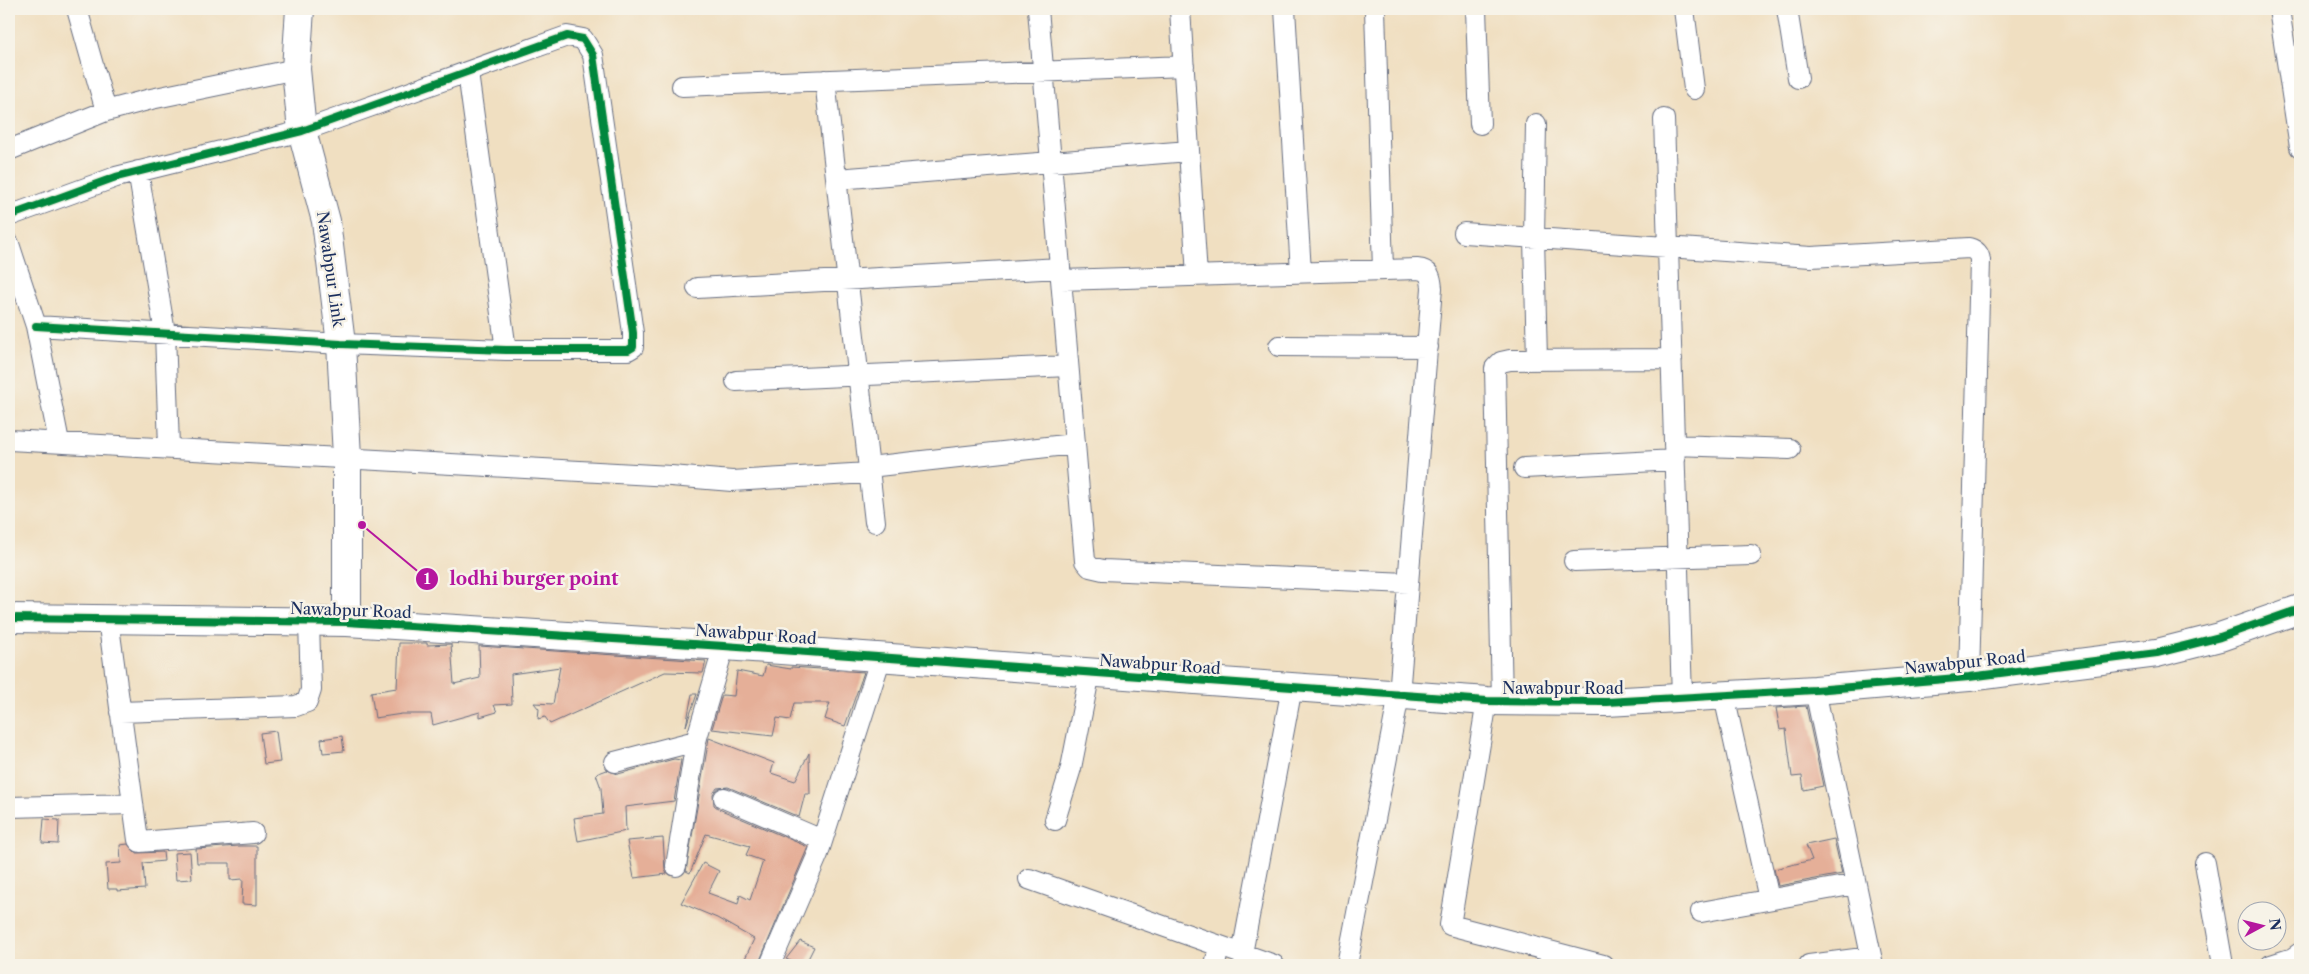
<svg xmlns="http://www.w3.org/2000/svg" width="2309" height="974" viewBox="0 0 2309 974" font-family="'Libre Caslon Text',serif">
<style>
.building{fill:#e5af98}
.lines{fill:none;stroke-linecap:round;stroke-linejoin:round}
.street-casing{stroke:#666d81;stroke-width:22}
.secondary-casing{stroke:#666d81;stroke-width:30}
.street{stroke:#fff;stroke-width:20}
.secondary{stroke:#fff;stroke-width:28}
.cycleway-casing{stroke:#f7f3e8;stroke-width:11}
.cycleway{stroke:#00873e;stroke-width:8}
.labels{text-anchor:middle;stroke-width:5;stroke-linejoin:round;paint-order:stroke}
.street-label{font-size:16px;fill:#1b2f5e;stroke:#f7f3e8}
.leader{fill:none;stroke:#b5179e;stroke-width:2}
.callout-dot{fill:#b5179e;stroke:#f7f3e8;stroke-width:2}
.mark-label{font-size:15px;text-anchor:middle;font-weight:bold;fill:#fff}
.callout-label{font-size:18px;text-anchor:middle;font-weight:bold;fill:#b5179e;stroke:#f7f3e8;stroke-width:5;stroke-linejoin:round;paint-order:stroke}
</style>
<rect width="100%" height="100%" fill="#f7f3e8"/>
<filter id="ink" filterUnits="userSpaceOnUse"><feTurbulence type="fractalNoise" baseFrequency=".02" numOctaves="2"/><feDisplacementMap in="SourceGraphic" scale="10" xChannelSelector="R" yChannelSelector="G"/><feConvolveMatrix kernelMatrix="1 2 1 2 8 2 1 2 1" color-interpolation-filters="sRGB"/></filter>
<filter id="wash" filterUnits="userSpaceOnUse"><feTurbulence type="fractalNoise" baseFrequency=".0096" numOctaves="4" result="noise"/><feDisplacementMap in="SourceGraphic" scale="20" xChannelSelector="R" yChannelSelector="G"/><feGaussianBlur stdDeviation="1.12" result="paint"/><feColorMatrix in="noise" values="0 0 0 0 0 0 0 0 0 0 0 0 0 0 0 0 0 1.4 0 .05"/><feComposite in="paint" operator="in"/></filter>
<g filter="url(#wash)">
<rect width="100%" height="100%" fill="#f0dfc1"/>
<g id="blocks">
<!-- building -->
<path class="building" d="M399 643H427V645L451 644 454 684 480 678 479 646 706 661 703 673 665 672 550 724 545 717 538 719 539 709 534 703 553 704 560 667 511 674 512 704 494 705 497 712 480 717V712L433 725 431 714H402L375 718 371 692 397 688Z
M766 665 791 669V667L864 672 845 726 825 719 830 703H794L790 720 777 718 773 736 712 729 722 695 734 696 737 671 763 676Z
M692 694H697L686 726Z
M1806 706 1823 786 1804 790 1802 776 1792 777 1786 729 1780 730 1776 708Z
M276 731 280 762 264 764 260 733Z
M342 736 344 751 323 753 321 739Z
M709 738 774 763 771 773 795 781 809 753 810 794H805L799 817 728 787 717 788 713 794 714 805 719 809 808 847 758 965H742L754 939 717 918 681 903 703 863 719 871 708 893 738 904 740 895 750 900 763 861 746 855 750 846 706 834 690 873 686 871Z
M674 759 681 760 674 801 625 807 626 831 578 841 574 818 603 814 601 788 596 774 607 770 618 774Z
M44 819 59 820 58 844 42 843Z
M663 838 665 870 667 874 634 878 627 841Z
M1834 839 1842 874 1778 886 1774 869 1812 860 1806 845Z
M128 844 136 853 163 852 164 861 143 863 145 889 117 891V889H108L106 864 121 863 120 845Z
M239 846H257V905L242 904 243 879 230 880V863H197L196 849Z
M190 852 192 879 176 880 174 853Z
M800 941 814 947 805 965H800L786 959Z"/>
</g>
</g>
<g filter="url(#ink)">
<use href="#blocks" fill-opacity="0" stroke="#666d81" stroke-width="1"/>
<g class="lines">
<!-- street casing -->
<g class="street-casing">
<path id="street" d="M77 9 106 111
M1038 9 1085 561 1090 567 1103 570 1408 583
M1180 9 1197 276
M1285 9 1301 272
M1375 9 1383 270
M1476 9 1480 124
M1684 9 1694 89
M1787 9 1798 78
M2279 9 2300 147
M468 73 506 350
M825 80 875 522
M682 86 1184 66
M1664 119 1682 698
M1536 124 1534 238 1537 360
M9 150 106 111 151 99 296 69
M138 171 165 333 169 447
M837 179 1189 151
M9 216 116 177 302 131 567 36 583 39 593 55 633 333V347L628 350H506L341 344 36 326
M1464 233 1811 257 1969 248C1976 250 1979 253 1980 260L1969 677
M9 244 36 326 59 442
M1061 280 1417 269C1430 270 1431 277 1432 288L1399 695 1347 965
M697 288 1060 268
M1279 346 1428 347
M736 381 1068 366
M9 440 671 476 732 481 869 473
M1674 445 1790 449
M869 467 1074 444
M1524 468 1675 460
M1574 561 1751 555
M108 619 138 840 140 842 253 833
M1815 690 1873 965
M1724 696 1769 899
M1487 701 1450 925 1603 965
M1502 702 1495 368 1501 362 1510 360 1672 359
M120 712 296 706 307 702 311 690 309 622
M615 762 696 741
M724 798 822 840
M9 807 133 804
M1055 820 1071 768 1090 672
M2205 863 2223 965
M676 866 696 741 724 646
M1029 879 1274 965
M1701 912 1856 884
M1242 954 1292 687
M770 965 818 854 881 657
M1215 965 1219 946
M1809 965 1871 957
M2271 965 2293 958 2300 953"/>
</g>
<!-- secondary casing -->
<g class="secondary-casing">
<path id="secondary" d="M300 9 296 69 302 131 326 221 341 344 347 457V622
M9 618 347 622 724 646 1487 701 1607 702 1815 690 1969 677 2157 653 2220 637 2300 609"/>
</g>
<!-- street -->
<use href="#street" class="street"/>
<!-- secondary -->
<use href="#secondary" class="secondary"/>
<!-- cycleway casing -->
<g class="cycleway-casing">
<path id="cycleway" d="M9 216 116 177 302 131 567 36 583 39 593 55 633 333V347L628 350H506L341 344 36 326
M9 618 347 622 724 646 1487 701 1607 702 1815 690 1969 677 2157 653 2220 637 2300 609"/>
</g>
<!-- cycleway -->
<use href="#cycleway" class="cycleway"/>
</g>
</g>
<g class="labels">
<!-- street labels -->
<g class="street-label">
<text transform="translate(331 269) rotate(82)" y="6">Nawabpur Link</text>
<text transform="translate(351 610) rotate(2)" y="6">Nawabpur Road</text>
<text transform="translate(756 634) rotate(4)" y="6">Nawabpur Road</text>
<text transform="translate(1965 662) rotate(-6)" y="6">Nawabpur Road</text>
<text transform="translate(1160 664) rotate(4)" y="6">Nawabpur Road</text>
<text x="1563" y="694">Nawabpur Road</text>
</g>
</g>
<!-- callouts -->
<path class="leader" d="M362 525L427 579"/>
<g class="callout-dot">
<circle cx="362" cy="525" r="5"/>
<circle cx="427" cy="579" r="12"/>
</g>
<g class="mark-label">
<text x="427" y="584">1</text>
</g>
<g class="callout-label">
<text x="534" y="585">lodhi burger point</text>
</g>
<!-- margin -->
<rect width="2309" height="974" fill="none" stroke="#f7f3e8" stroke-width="30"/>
<!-- north arrow -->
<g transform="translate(2262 926) rotate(83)"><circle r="24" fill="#f7f3e8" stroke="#9fa5b1"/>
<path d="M0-4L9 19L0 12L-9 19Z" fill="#b5179e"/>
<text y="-8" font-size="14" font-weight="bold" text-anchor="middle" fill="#1b2f5e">N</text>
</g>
</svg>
